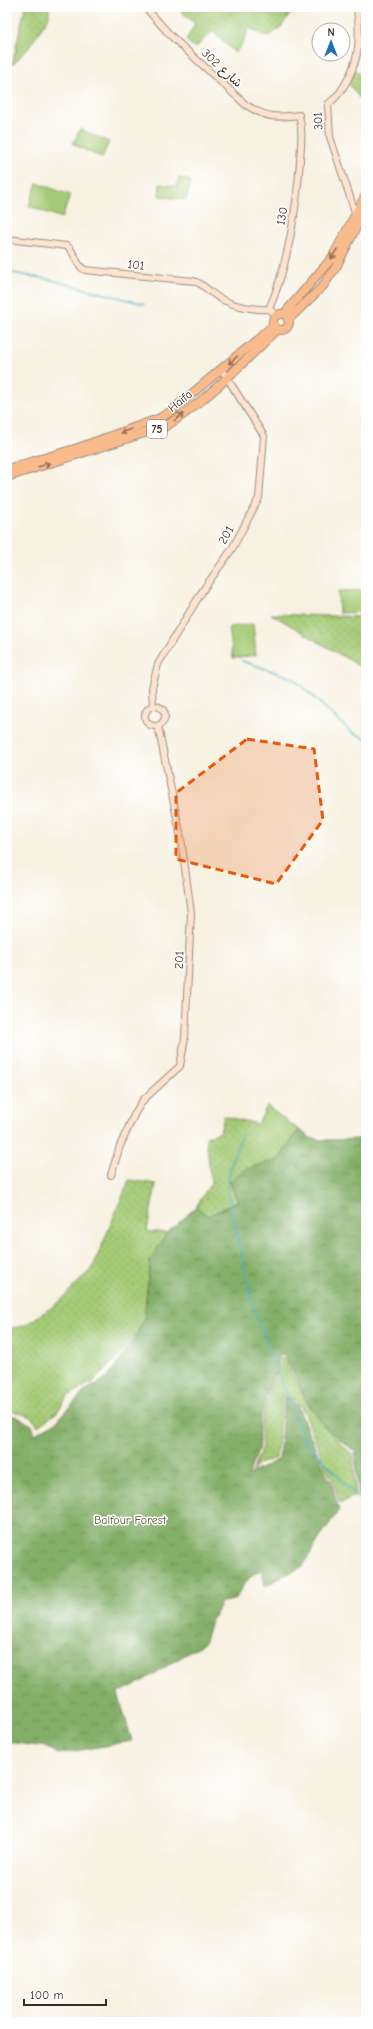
<svg xmlns="http://www.w3.org/2000/svg" width="373" height="2029" viewBox="0 0 373 2029" font-family="'Comic Neue','Playpen Sans Arabic',sans-serif">
<style>
.grass{fill:url(#grass-dots);stroke:#707a4a}
.forest{fill:url(#forest-crowns);stroke:#5f6c42}
.pitch{fill:#a4cb76;stroke:#707a4a}
.lines{fill:none;stroke-linecap:round;stroke-linejoin:round}
.stream{stroke:#41abc0;stroke-width:1.5}
.secondary-casing{stroke:#998e80;stroke-width:8}
.highway-casing{stroke:#998e80;stroke-width:10}
.secondary{stroke:#fde4d1;stroke-width:6}
.highway{stroke:#fabb8c;stroke-width:8}
.oneway{stroke:#916b50}
.marked{fill:#e8590c;fill-opacity:0.2;stroke:#e8590c;stroke-width:3;stroke-dasharray:8 5;stroke-linejoin:round}
.labels{text-anchor:middle;stroke-width:3;stroke-linejoin:round;paint-order:stroke}
.shield{fill:#fff;stroke:#766a62;stroke-width:1}
.shield-label{font-size:11px;font-weight:bold;fill:#3b2a1e}
.street-label{font-size:12px;fill:#3b2a1e;stroke:#fff}
.park-label{font-size:12px;fill:#5a5a38;stroke:#fff}
</style>
<defs>
<pattern id="grass-dots" width="8" height="8" patternUnits="userSpaceOnUse"><rect width="8" height="8" fill="#a4cb76"/><path d="M2 2h.1M6 6h.1" fill="none" stroke="#8eae66" stroke-width="1.8" stroke-linecap="round"/></pattern>
<pattern id="forest-crowns" width="20" height="18" patternUnits="userSpaceOnUse"><rect width="20" height="18" fill="#83af67"/><path d="M2 6a3 3 0 1 1 6 0M12 15a3 3 0 1 1 6 0" fill="none" stroke="#6c8f54"/></pattern>
</defs>
<rect width="100%" height="100%" fill="#fff"/>
<filter id="ink" filterUnits="userSpaceOnUse"><feTurbulence type="fractalNoise" baseFrequency=".025" numOctaves="2"/><feDisplacementMap in="SourceGraphic" scale="8" xChannelSelector="R" yChannelSelector="G"/><feConvolveMatrix kernelMatrix="1 2 1 2 8 2 1 2 1" color-interpolation-filters="sRGB"/></filter>
<filter id="wash" filterUnits="userSpaceOnUse"><feTurbulence type="fractalNoise" baseFrequency=".012" numOctaves="4" result="noise"/><feDisplacementMap in="SourceGraphic" scale="16" xChannelSelector="R" yChannelSelector="G"/><feGaussianBlur stdDeviation="0.9" result="paint"/><feColorMatrix in="noise" values="0 0 0 0 0 0 0 0 0 0 0 0 0 0 0 0 0 1.4 0 .05"/><feComposite in="paint" operator="in"/></filter>
<g filter="url(#wash)">
<rect width="100%" height="100%" fill="#f7f1e1"/>
<!-- grass -->
<path class="grass" d="M25 7H49V17L28 49 12 65Z
M183 7H296L299 9 289 15 281 27 268 37 249 28 242 44 235 53 213 31 195 48 186 40 195 24 180 10Z
M355 70 366 79V107L349 84Z
M271 614 366 617V670Z
M267 1106 299 1130 278 1160 246 1169 238 1201 208 1216 196 1207 211 1183 206 1137 220 1132 224 1116 258 1124Z
M129 1180 156 1184 147 1231 167 1233 150 1261 144 1319 133 1342 93 1382 68 1396 57 1412 38 1426 31 1417 7 1409V1329L24 1326 58 1303 93 1267Z
M282 1358H286C299 1397 323 1427 353 1455L356 1495 340 1504 332 1478 326 1469 306 1416 297 1401 282 1396 276 1458 258 1464 252 1472 262 1447 261 1421 279 1362Z"/>
<!-- forest -->
<path class="forest" d="M299 1130 311 1138 321 1140 366 1139V1493L359 1496 355 1452 324 1426 306 1400 286 1356 281 1355 278 1359 259 1421V1448L248 1475 279 1459 284 1398 296 1403 326 1473 331 1481 339 1510 322 1534 303 1566 265 1586 262 1570C248 1575 242 1588 235 1600L221 1602 211 1622 204 1643 141 1682 118 1693 132 1741 58 1754 47 1747 7 1742V1415L15 1416 32 1425 35 1434 55 1423 86 1390 106 1379 133 1342 144 1319 150 1261 167 1233 196 1207 208 1216 238 1202 229 1181 246 1169 278 1160Z"/>
<!-- pitch -->
<path class="pitch" d="M80 129 109 142 102 158 73 144Z
M179 178 191 181 186 200 159 196 160 184 177 186Z
M37 183 70 195 62 218 29 206Z
M366 590V612L339 613 338 591Z
M253 624 256 655 233 658 229 627Z"/>
<g class="lines">
<!-- stream -->
<path class="stream" d="M7 272 47 279 144 304
M242 661 293 678 352 733 366 738
M242 1134 232 1161 227 1187 252 1304 303 1438 366 1507"/>
</g>
</g>
<g filter="url(#ink)">
<g class="lines">
<!-- secondary casing -->
<g class="secondary-casing">
<path id="secondary" d="M145 7 171 36 246 105C267 118 275 118 299 115 303 130 301 145 300 160 297 207 288 266 269 309
M356 215 330 137 328 104C344 93 356 66 358 47 360 34 358 20 357 7
M7 239 67 246C76 252 75 265 85 270L194 281C203 284 206 289 212 293 227 305 251 310 269 309
M269 309 276 315
M145 716a10 10 0 1 1 20 0a10 10 0 1 1-20 0Z
M153 706 152 688 158 664 203 590 232 549 259 498 264 436 222 370
M111 1175 120 1146 135 1113 143 1100 180 1066 185 1038 191 913 181 838 158 726"/>
</g>
<!-- highway casing -->
<g class="highway-casing">
<path id="highway" d="M284 314 332 258 366 195
M273 322a8 8 0 1 1 16 0a8 8 0 1 1-16 0Z
M288 320 323 286 336 267 366 208
M7 469 78 448 158 419 170 412 274 325
M7 477 166 426C206 402 244 361 278 329"/>
</g>
<!-- secondary -->
<use href="#secondary" class="secondary"/>
<!-- highway -->
<use href="#highway" class="highway"/>
</g>
<!-- one-way arrows -->
<defs><path id="oneway-shaft" d="M-6 0H5M1.5-3L5.5 0L1.5 3" fill="none" stroke-width="1.6" stroke-linecap="round" stroke-linejoin="round"/></defs>
<g class="oneway">
<use href="#oneway-shaft" transform="translate(334 254) rotate(121)"/>
<use href="#oneway-shaft" transform="translate(233 360) rotate(139)"/>
<use href="#oneway-shaft" transform="translate(179 417) rotate(-38)"/>
<use href="#oneway-shaft" transform="translate(126 431) rotate(161)"/>
<use href="#oneway-shaft" transform="translate(44 465) rotate(-17)"/>
</g>
</g>
<!-- marked area -->
<path class="marked" d="M247 739 314 749 323 820 276 884 176 859V793Z"/>
<g class="labels">
<!-- shield labels -->
<rect class="shield" x="147" y="420" width="20" height="18" rx="3"/>
<g class="shield-label">
<text x="157" y="433">75</text>
</g>
<!-- street labels -->
<g class="street-label">
<text transform="translate(222 68) rotate(43)" y="4">شارع 302</text>
<text transform="translate(318 121) rotate(-94)" y="4">301</text>
<text transform="translate(282 216) rotate(-79)" y="4">130</text>
<text transform="translate(136 265) rotate(6)" y="4">101</text>
<text transform="translate(180 401) rotate(-39)" y="4">Haifa</text>
<text transform="translate(226 535) rotate(-61)" y="4">201</text>
<text transform="translate(179 960) rotate(-88)" y="4">201</text>
</g>
<!-- park labels -->
<g class="park-label">
<text x="130" y="1524">Balfour Forest</text>
</g>
</g>
<!-- margin -->
<rect width="373" height="2029" fill="none" stroke="#fff" stroke-width="24"/>
<!-- north arrow -->
<g transform="translate(331 42)"><circle r="19" fill="#ffffff" stroke="#b1aaa5"/>
<path d="M0-3L7 15L0 10L-7 15Z" fill="#1f6fb2"/>
<text y="-6" font-size="11" font-weight="bold" text-anchor="middle" fill="#3b2a1e">N</text>
</g>
<!-- scale -->
<path d="M24 1999v6h82v-6" fill="none" stroke="#3b2a1e" stroke-width="2"/>
<text x="30" y="1999" font-size="12" fill="#3b2a1e" stroke="#ffffff" stroke-width="3" paint-order="stroke">100 m</text>
</svg>
